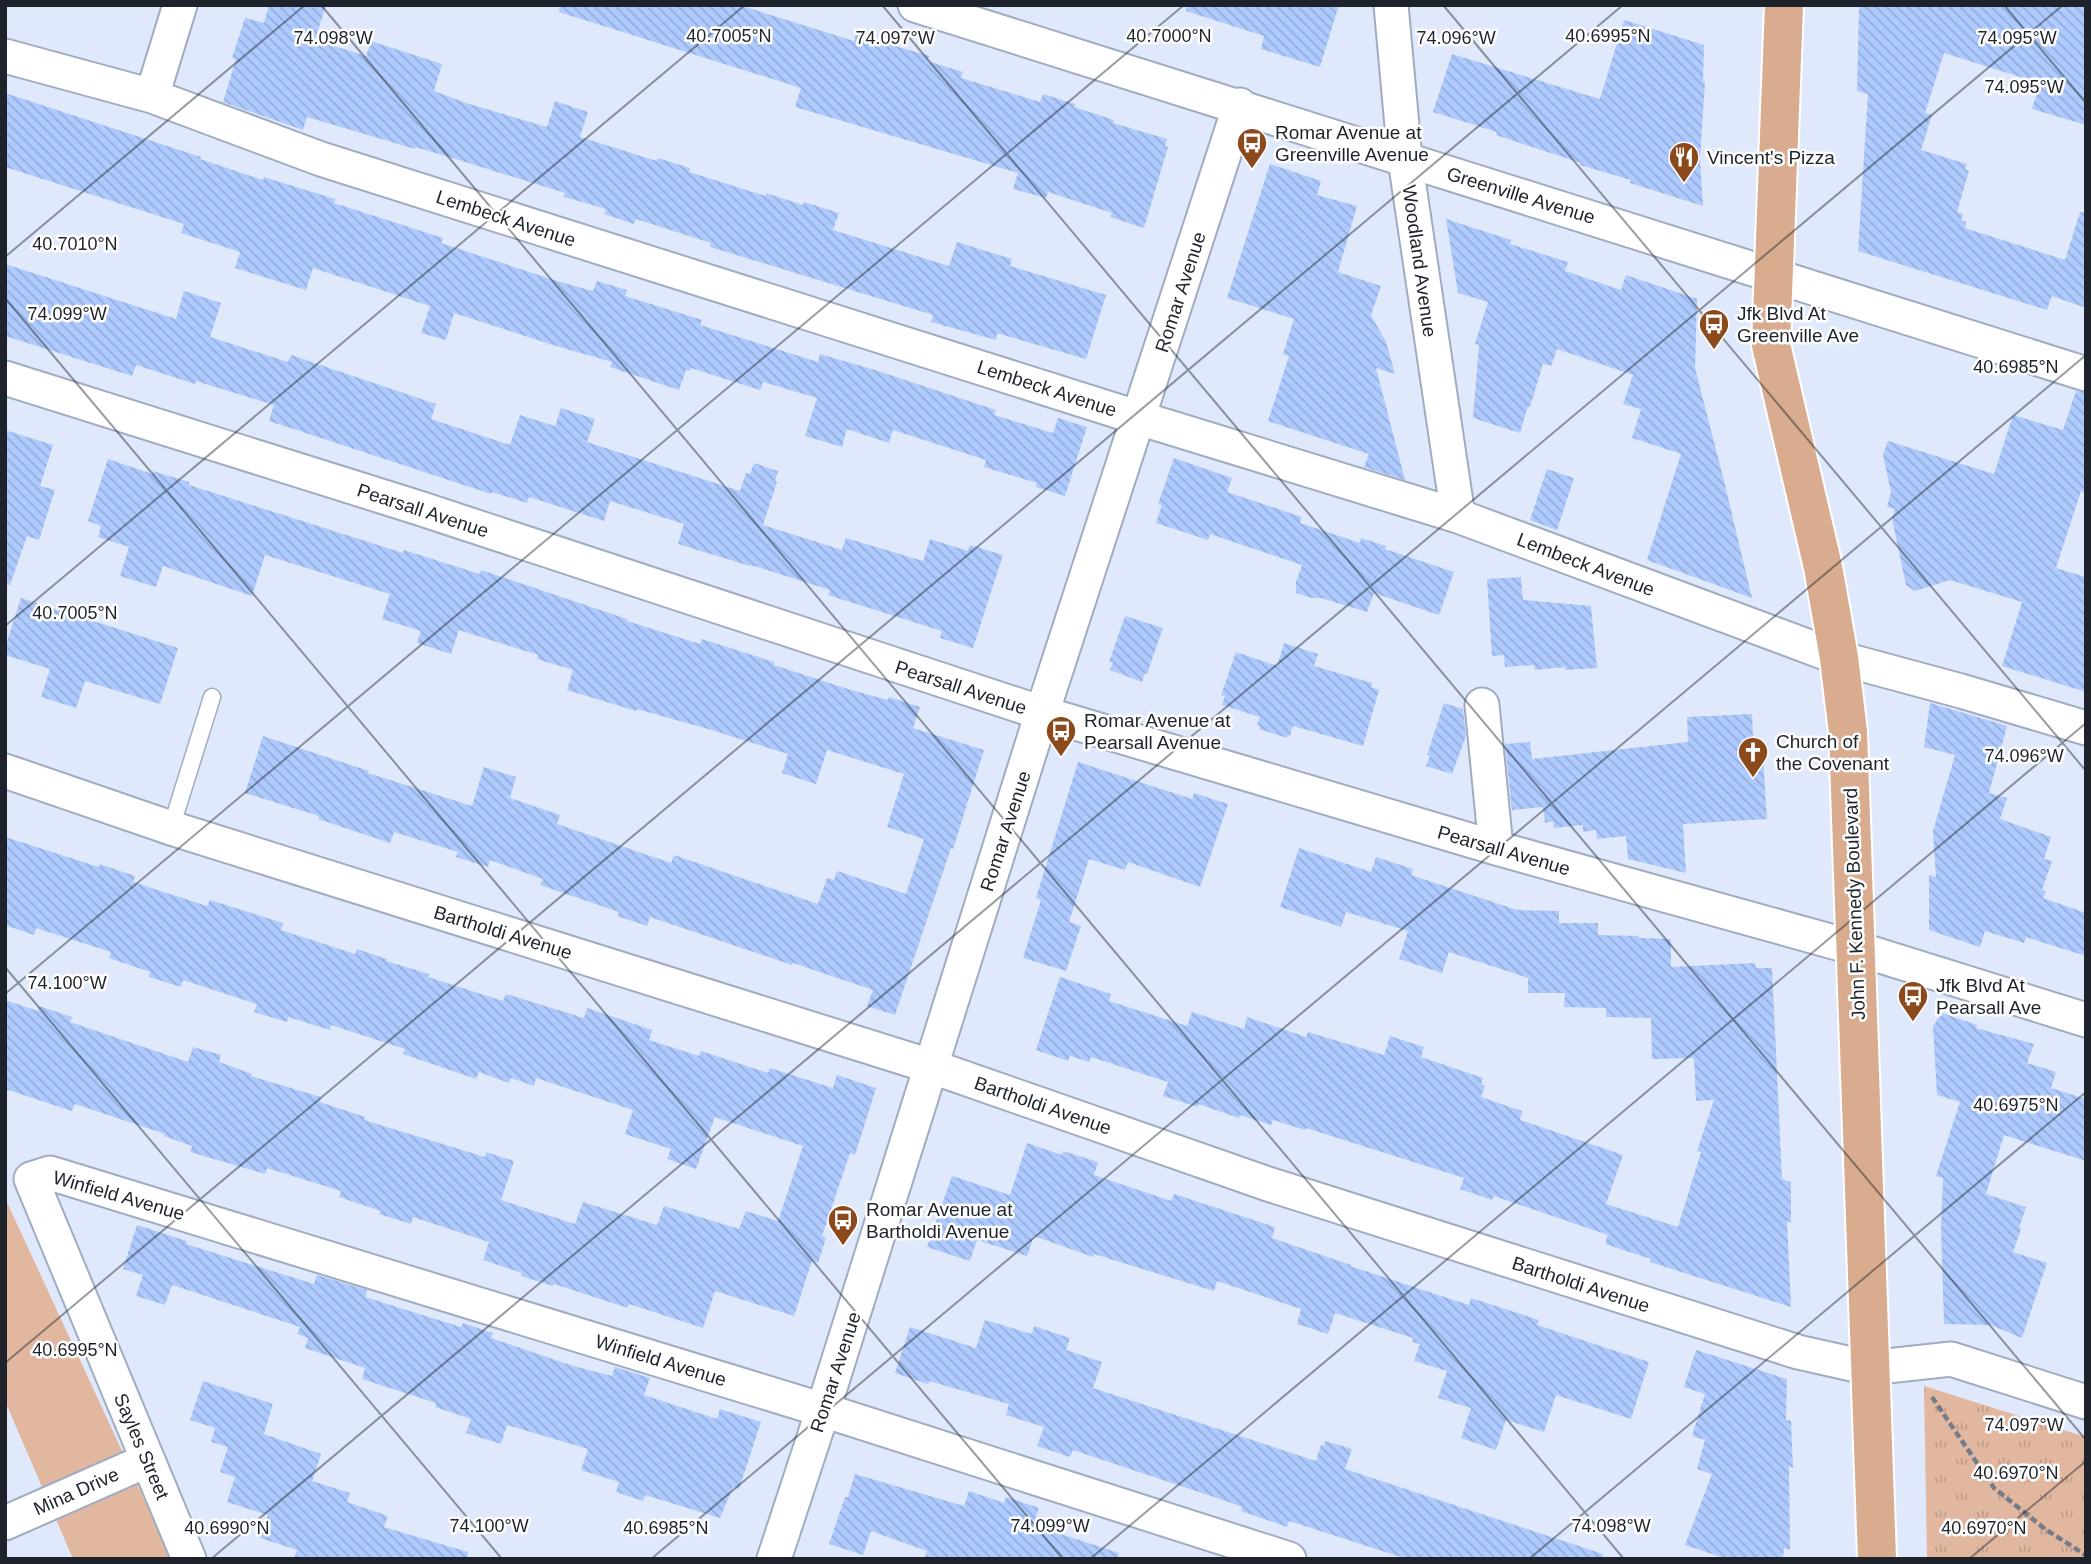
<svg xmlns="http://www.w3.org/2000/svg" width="2091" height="1564" viewBox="0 0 2091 1564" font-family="Arial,sans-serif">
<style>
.grass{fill:#e2b7a0}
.park{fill:url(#park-tufts)}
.building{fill:url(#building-back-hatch)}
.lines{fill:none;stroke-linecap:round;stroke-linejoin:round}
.service-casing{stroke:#a0acc2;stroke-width:19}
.minor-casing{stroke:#a0acc2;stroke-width:37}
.primary-casing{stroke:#fff;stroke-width:42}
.path{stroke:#757c89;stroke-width:4.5;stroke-dasharray:7 3.5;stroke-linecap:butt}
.service{stroke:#fff;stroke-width:16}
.minor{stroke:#fff;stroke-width:33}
.primary{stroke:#d9ab8f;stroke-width:38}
.ticks{fill:none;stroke:#1e232b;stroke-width:2;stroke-opacity:0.45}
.labels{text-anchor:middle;stroke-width:5;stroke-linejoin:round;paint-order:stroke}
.poi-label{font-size:19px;fill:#1e232b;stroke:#fff;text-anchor:start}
.street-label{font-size:19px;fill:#1e232b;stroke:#fff}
.ticks-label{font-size:18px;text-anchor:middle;fill:#1e232b;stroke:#fff;stroke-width:5;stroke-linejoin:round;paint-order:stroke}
</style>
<defs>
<pattern id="park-tufts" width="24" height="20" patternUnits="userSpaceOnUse" patternTransform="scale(1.75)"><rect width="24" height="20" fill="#e2b7a0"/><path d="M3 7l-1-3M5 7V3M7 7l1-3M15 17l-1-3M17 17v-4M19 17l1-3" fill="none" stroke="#c19d8a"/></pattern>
<pattern id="building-back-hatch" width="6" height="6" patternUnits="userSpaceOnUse" patternTransform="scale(1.75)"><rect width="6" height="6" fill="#aecafe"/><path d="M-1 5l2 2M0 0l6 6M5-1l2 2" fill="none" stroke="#95adda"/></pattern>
</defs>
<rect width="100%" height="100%" fill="#dfe9fb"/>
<!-- grass -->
<path class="grass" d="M5 1198 172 1559H73L5 1401Z"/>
<!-- park -->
<path class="park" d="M1924 1386 2086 1437V1559H1927Z"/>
<!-- building -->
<path class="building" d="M269 5H326L315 40 366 56 371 41 442 64 434 91 466 103 547 127 555 101 588 112 580 137 657 161 658 158 690 168 689 172 766 196V193L803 205 804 202 839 213 833 230 949 266 957 242 1012 259 1010 266 1106 295 1086 359 1000 334H997L996 340 931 322 933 315 710 247 711 243 636 219 634 224 604 214 606 209 564 197 565 193 449 157 415 147V149L307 117 303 130 223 102 236 59 232 58 245 18 264 23Z
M560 5H739L854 41 856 34 929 56 927 61 963 72 961 78 1040 102 1043 94 1075 104 1074 107 1114 120 1113 123 1167 139 1165 146 1168 147 1144 228 1110 217 1112 213 1048 192 1046 198 1013 189 1018 173 795 107 801 88 559 12Z
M1187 5H1339L1320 67 1261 49 1264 36 1186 11Z
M1859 5H2086V125L2032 109 2040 83 1944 53 1925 113 1932 115 1921 150 1967 164 1965 169 1969 171 1957 212 1963 214 1961 220 1966 222 1965 228 2065 260 2080 212 2086 213V308L2052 296 2047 310 1858 251 1868 94 1857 91Z
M1624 20 1704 45 1703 81 1705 82 1700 159 1703 206 1630 183 1631 180 1580 165 1581 163 1496 135 1497 132 1433 112 1452 54 1600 99Z
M5 93 201 157 200 159 263 180 264 177 335 199 334 203 443 238 441 243 557 281 593 291 597 281 627 290 625 296 702 320 700 325 818 362 820 354 875 370 996 410 994 415 1053 433 1058 418 1087 427 1065 496 1036 487 1037 483 984 467 986 460 893 430 889 443 847 429 842 447 805 436 817 398 763 382 760 390 691 368 690 371 686 370 679 390 610 367 612 362 556 346 454 313 446 340 421 333 430 306 313 268 306 290 235 268 240 252 181 233 184 224 5 167Z
M1270 164 1321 181 1317 195 1357 206 1338 272 1381 286 1371 315 1386 342 1395 374 1376 368 1405 480 1364 467 1369 454 1268 421 1289 356 1283 354 1294 319 1227 298Z
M1446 219 1511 240 1510 244 1568 262 1565 271 1621 290 1626 275 1697 299 1695 368 1724 481 1752 598 1647 560 1681 454 1632 438 1641 409 1623 404 1633 375 1557 349 1551 366 1543 364 1530 407 1528 406 1520 433 1473 418 1479 345 1475 344 1488 302 1458 293Z
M5 264 176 319 184 291 221 303 210 337 288 362 291 355 436 404 431 419 510 445 520 415 555 426 561 408 595 419 587 442 740 491 746 473 750 474 754 463 778 471 775 481 777 482 763 525 842 550 846 538 923 561 930 539 968 551 970 545 1003 555 973 648 940 638 942 631 828 595 830 590 751 565 750 566 678 544 684 524 610 501 604 521 529 497 527 503 492 492 491 494 269 421 274 405 196 381 195 384 136 365 132 376 5 336Z
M2076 391 2086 393V493L2081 491 2056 568 2086 577V692L2002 666 2022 602 1950 580 1915 591 1906 585 1892 519 1895 509 1887 507 1891 492 1883 455 1888 441 1994 474 2013 415 2063 430Z
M5 430 53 445 40 486 55 490 39 540 27 536 10 585 5 584Z
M1174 458 1232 478 1227 492 1302 517 1300 523 1360 543 1361 538 1386 546 1385 549 1454 572 1439 615 1374 593 1367 612 1321 598H1312L1296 593V582L1302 565 1210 534 1208 540 1156 523 1162 505 1158 504Z
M108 459 152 474 153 471 189 482V485L403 553 404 550 480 574 481 570 627 619V621L700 644 702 639 774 662V665L851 690 888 700 889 697 920 707 913 728 984 750 953 849 951 848 895 1015 867 1006 873 990 793 963 792 965 650 917 647 926 617 916 619 912 540 885 543 879 490 860 488 867 456 857 458 852 394 832 390 843 318 819 319 816 245 793 263 736 369 771 368 773 472 806 484 767 516 777 510 798 560 815 557 824 671 863 674 855 818 904 827 878 834 880 837 871 906 894 924 839 887 827 904 774 827 750 816 784 782 773 788 754 708 729 637 709 636 711 567 690 573 670 537 659 538 655 459 630 451 654 417 643 421 631 382 619 390 594 265 555 252 596 163 566 156 587 120 576 129 547 98 537 101 526 88 521Z
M1547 469 1574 478 1557 530 1530 520Z
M1521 577 1523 600 1591 606 1597 668 1565 670V667L1535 670 1534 665 1505 667 1504 655 1492 656 1487 579Z
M21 598 178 648 160 704 85 681 76 708 41 697 50 669 5 655V648Z
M1125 616 1163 628 1147 674 1145 673 1142 682 1110 670 1113 662H1109Z
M1284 643 1318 654 1314 666 1372 683 1371 687 1379 690 1363 746 1293 726 1290 736 1288 735 1287 738 1259 729 1260 726 1257 725 1260 717 1222 705 1225 696 1221 695 1236 652 1277 666Z
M1444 703 1463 709 1466 736 1452 774 1426 766 1430 756 1427 755Z
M1930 703 2007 726 1989 793 2007 798 2000 819 2051 837 2044 859 2052 861 2042 890 2046 891 2043 898 2086 913V956L2026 937 2024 943 1985 931 1980 947 1929 930V875L1936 877 1933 831 1955 755 1924 747Z
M1752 714 1754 758 1763 757 1767 819 1683 824 1686 873 1628 859 1626 836 1597 839 1596 830 1583 832V825L1554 828 1553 821 1545 823 1543 807 1512 810 1505 744 1530 742 1532 759 1688 742 1687 717Z
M1078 762 1192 799 1194 793 1228 804 1200 887 1128 862 1125 870 1089 859 1069 922 1081 926 1066 971 1023 958 1041 900 1036 898Z
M5 837 99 867 100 864 135 876 133 882 207 906 210 900 283 923 281 930 355 954 357 949 387 959 386 961 429 974 428 977 503 1001 506 994 584 1018 587 1008 652 1030 649 1040 699 1056 701 1051 768 1073 770 1068 833 1088 837 1075 876 1088 855 1155 850 1153 822 1236 826 1238 818 1263 812 1261 794 1316 715 1291 703 1328 629 1304 628 1308 554 1284 553 1286 521 1276 522 1273 483 1260 489 1242 413 1217 411 1224 379 1214 381 1211 339 1197 341 1191 267 1168 265 1174 190 1152 192 1146 164 1136 165 1134 75 1104 72 1111 5 1089V1000L38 1011 39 1006 72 1017 70 1022 188 1062 193 1047 221 1055 219 1062 252 1074 251 1076 321 1097 320 1102 365 1117 364 1120 485 1157 486 1152 514 1161 501 1200 575 1224 583 1202 657 1225 664 1206 739 1229 746 1211 778 1221 803 1146 715 1117 696 1169 667 1159 671 1149 625 1134 633 1110 536 1078 534 1086 511 1078 509 1083 479 1072 476 1079 403 1054 405 1049 331 1025 330 1030 288 1017 287 1022 254 1012 257 1004 183 980 181 987 149 977 150 972 109 958 111 952 36 928 34 935 5 925Z
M1299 848 1371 872 1376 857 1413 869 1411 875 1517 910 1559 911V923H1598V935L1639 936V938L1671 939V967L1755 963 1756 968H1772L1782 1179 1791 1182V1223L1787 1221 1791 1307 1650 1262 1651 1259 1605 1244 1608 1235 1494 1196 1492 1200 1460 1189 1464 1178 1306 1128 1305 1130 1273 1120 1271 1125 1240 1115 1239 1118 1198 1104V1107L1163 1096 1168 1082 1091 1057 1089 1062 1070 1056 1068 1061 1036 1050 1060 977 1111 994 1109 1001 1187 1026 1192 1012 1244 1029 1247 1017 1306 1037 1308 1032 1384 1055 1390 1036 1424 1047 1421 1057 1483 1078 1481 1084 1485 1086 1481 1097 1522 1111 1520 1120 1623 1155 1606 1204 1678 1227 1701 1152 1697 1151 1714 1100 1696 1101 1694 1058 1652 1059 1651 1018 1606 1017V1008L1564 1007 1565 993H1528V978L1449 952 1442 973 1399 959 1408 931 1346 912 1341 927 1280 907Z
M1942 1013 1977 1025 1976 1028 2034 1044 2027 1063 2056 1072 2051 1088 2086 1099V1161L2004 1135 1986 1194 2026 1207 2019 1228 2021 1229 2013 1252 2047 1263 2022 1338 1991 1325 1944 1324 1941 1227 1943 1178 1936 1176 1960 1102 1937 1095 1933 1026Z
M1027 1143 1062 1155 1063 1151 1098 1162 1094 1175 1171 1201 1174 1194 1275 1227 1272 1238 1351 1265 1350 1266 1469 1305 1471 1298 1539 1320 1537 1325 1649 1362 1631 1419 1556 1395 1544 1432 1506 1420 1496 1450 1461 1438 1471 1408 1438 1398 1447 1371 1414 1361 1420 1344 1412 1342 1413 1338 1335 1313 1328 1334 1297 1324 1301 1309 1217 1281 1214 1291 1094 1254 1093 1257 1034 1236 1027 1256 977 1240 970 1261 927 1247 952 1176 1010 1195Z
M137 1225 187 1241 186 1244 314 1284 317 1275 367 1290 365 1297 461 1327 463 1323 493 1333 491 1338 570 1365 612 1376 615 1367 650 1378 644 1395 717 1419 720 1409 761 1422 739 1489 733 1487 720 1518 645 1495 643 1501 616 1492 619 1482 581 1470 588 1449 507 1425 501 1444 466 1433 471 1419 435 1407 436 1403 362 1379 365 1368 305 1348 308 1338 297 1334 300 1327 172 1285 165 1305 136 1296 143 1275 123 1269Z
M985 1320 1032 1334 1034 1326 1070 1338 1066 1350 1102 1362 1093 1388 1316 1461 1321 1445 1324 1446 1325 1441 1352 1449 1345 1469 1603 1554V1559H1407L1289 1521 1287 1527 1241 1511 1242 1507 1226 1501 1073 1450 1070 1457 1037 1446 1044 1427 1006 1415 1009 1404 929 1381 928 1384 895 1373 910 1327 976 1348Z
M1696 1350 1787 1379 1786 1420 1791 1421 1793 1468 1789 1466 1790 1550 1784 1548 1783 1559H1727L1685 1545 1712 1474 1697 1469 1705 1440 1692 1436 1705 1394 1684 1387Z
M203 1381 273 1404 264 1434 321 1454 312 1481 350 1493 347 1502 388 1516 384 1527 468 1552 467 1559H294L297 1550 260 1538 268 1515 227 1502 235 1477 220 1472 228 1447 211 1442 215 1428 190 1420Z
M855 1474 964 1506 969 1491 1004 1503 1006 1497 1039 1508 1033 1525 1119 1553 1118 1559H924L927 1551 871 1531 863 1555 829 1544 845 1497H848Z"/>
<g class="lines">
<!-- service casing -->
<g class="service-casing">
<path id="service" d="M171 828 212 697"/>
</g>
<!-- minor casing -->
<g class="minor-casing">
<path id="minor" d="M915 5C1306 125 1696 249 2086 374
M1391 5 1405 159 1458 516
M5 56 152 96 321 159 1139 418 1458 516 1839 658 1961 691 2086 728
M152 96 180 5
M5 378 419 508 1042 713 1496 848 1855 948 2086 1020
M1482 705 1496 848
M5 771 171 828 930 1066 1268 1184 1798 1352 1869 1368 1951 1359 2086 1402
M5 1523 148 1460
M189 1559 31 1179 50 1173 823 1410 1289 1559
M774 1559 823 1410 1042 713 1240 105"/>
</g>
<!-- primary casing -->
<g class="primary-casing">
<path id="primary" d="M1784 5 1771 345 1823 567 1839 658 1848 732 1877 1559"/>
</g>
<!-- path -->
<path class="path" d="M1932 1397 1994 1488 2045 1529 2084 1554 2086 1553"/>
<!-- service -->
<use href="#service" class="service"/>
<!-- minor -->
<use href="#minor" class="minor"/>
<!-- primary -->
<use href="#primary" class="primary"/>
</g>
<!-- ticks -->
<path class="ticks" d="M321 5 1624 1559M882 5 2086 1440M1443 5 2086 771M2004 5 2086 103M5 257 305 5M5 298 1063 1559M5 626 745 5M5 967 502 1559M5 994 1184 5M5 1363 1623 5M211 1559 2063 5M651 1559 2086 355M1090 1559 2086 723M1529 1559 2086 1092M1969 1559 2086 1461"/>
<!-- icons -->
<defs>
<g id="bus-pin" transform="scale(1.575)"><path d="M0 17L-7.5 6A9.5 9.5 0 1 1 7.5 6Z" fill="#8c491c" stroke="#fff"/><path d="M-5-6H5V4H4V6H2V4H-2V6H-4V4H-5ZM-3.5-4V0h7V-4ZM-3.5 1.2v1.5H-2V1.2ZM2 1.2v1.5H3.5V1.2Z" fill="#fff"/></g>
<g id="restaurant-pin" transform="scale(1.575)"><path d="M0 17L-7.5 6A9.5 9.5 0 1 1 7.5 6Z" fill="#8c491c" stroke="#fff"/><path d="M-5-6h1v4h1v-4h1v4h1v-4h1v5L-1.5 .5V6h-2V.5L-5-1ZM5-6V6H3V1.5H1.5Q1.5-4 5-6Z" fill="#fff"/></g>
<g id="church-pin" transform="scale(1.575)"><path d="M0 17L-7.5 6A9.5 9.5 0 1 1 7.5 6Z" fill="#8c491c" stroke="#fff"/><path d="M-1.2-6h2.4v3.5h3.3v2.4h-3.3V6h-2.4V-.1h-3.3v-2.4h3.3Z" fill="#fff"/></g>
</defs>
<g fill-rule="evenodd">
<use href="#bus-pin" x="1252" y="143"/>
<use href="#restaurant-pin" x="1684" y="157"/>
<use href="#bus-pin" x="1714" y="324"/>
<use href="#bus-pin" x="1061" y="731"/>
<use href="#church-pin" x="1753" y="752"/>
<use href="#bus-pin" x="1913" y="996"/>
<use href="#bus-pin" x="843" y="1220"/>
</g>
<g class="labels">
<!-- poi labels -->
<g class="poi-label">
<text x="1275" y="139">Romar Avenue at<tspan x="1275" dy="22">Greenville Avenue</tspan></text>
<text x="1707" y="164">Vincent's Pizza</text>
<text x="1737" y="320">Jfk Blvd At<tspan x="1737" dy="22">Greenville Ave</tspan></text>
<text x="1084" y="727">Romar Avenue at<tspan x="1084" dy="22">Pearsall Avenue</tspan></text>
<text x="1776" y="748">Church of<tspan x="1776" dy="22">the Covenant</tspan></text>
<text x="1936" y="992">Jfk Blvd At<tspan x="1936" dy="22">Pearsall Ave</tspan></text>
<text x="866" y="1216">Romar Avenue at<tspan x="866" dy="22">Bartholdi Avenue</tspan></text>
</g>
<!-- street labels -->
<g class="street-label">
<text transform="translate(1521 195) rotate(17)" y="7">Greenville Avenue</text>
<text transform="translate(506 218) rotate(18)" y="7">Lembeck Avenue</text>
<text transform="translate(1420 261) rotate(82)" y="7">Woodland Avenue</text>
<text transform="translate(1180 292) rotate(-72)" y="7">Romar Avenue</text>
<text transform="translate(1047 388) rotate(18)" y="7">Lembeck Avenue</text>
<text transform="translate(423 510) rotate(18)" y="7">Pearsall Avenue</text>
<text transform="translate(1586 564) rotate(21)" y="7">Lembeck Avenue</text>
<text transform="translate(961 687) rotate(18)" y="7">Pearsall Avenue</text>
<text transform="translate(1005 831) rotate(-72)" y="7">Romar Avenue</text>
<text transform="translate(1504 850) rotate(16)" y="7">Pearsall Avenue</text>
<text transform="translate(1854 904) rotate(-92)" y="7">John F. Kennedy Boulevard</text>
<text transform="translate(503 932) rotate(17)" y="7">Bartholdi Avenue</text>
<text transform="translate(1043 1105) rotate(19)" y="7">Bartholdi Avenue</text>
<text transform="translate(119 1195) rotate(16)" y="7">Winfield Avenue</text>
<text transform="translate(1581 1284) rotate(18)" y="7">Bartholdi Avenue</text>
<text transform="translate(661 1360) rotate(17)" y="7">Winfield Avenue</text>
<text transform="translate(835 1372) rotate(-72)" y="7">Romar Avenue</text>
<text transform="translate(142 1446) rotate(67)" y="7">Sayles Street</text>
<text transform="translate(76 1491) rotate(-24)" y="7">Mina Drive</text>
</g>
</g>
<g class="ticks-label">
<text x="729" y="42">40.7005°N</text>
<text x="1169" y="42">40.7000°N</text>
<text x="1608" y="42">40.6995°N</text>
<text x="333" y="44">74.098°W</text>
<text x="1456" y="44">74.096°W</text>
<text x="895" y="44">74.097°W</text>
<text x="2017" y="44">74.095°W</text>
<text x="2024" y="93">74.095°W</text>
<text x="75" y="250">40.7010°N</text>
<text x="67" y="320">74.099°W</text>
<text x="2016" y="373">40.6985°N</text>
<text x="75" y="619">40.7005°N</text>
<text x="2024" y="762">74.096°W</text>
<text x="67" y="989">74.100°W</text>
<text x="2016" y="1111">40.6975°N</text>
<text x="75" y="1356">40.6995°N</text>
<text x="2024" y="1431">74.097°W</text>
<text x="2016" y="1479">40.6970°N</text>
<text x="489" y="1532">74.100°W</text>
<text x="1050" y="1532">74.099°W</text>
<text x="1611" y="1532">74.098°W</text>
<text x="227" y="1534">40.6990°N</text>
<text x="666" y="1534">40.6985°N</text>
<text x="1984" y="1534">40.6970°N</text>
</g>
<!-- border -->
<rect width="2091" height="1564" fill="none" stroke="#1e232b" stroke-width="14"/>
</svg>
